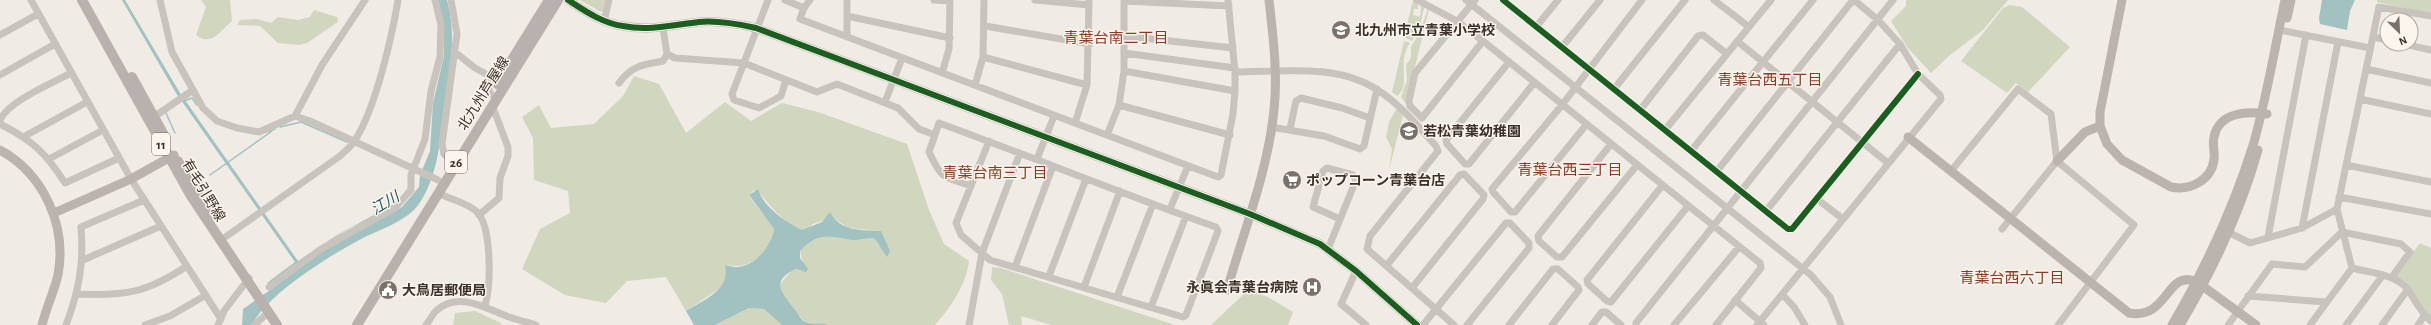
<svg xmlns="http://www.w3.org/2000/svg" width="2431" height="325" viewBox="0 0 2431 325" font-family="'Alegreya Sans','Noto Sans JP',sans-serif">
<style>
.green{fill:#d1d6bf}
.water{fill:#a1c2c1}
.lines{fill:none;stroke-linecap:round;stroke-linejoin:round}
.stream{stroke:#a1c2c1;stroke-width:1.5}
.street{stroke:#c9c3be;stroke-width:7}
.secondary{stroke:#bab3ae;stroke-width:9}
.primary{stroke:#b8b1ad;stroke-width:10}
.cycleway-casing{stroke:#fbf5ee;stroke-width:8}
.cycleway{stroke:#1b5e20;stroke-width:6}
.labels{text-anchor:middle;stroke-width:3;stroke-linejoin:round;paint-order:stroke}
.shield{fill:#fbf5ee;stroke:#756b66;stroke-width:1}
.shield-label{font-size:13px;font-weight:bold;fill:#3b302b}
.poi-label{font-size:14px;font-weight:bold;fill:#3b302b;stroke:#fbf5ee;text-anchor:start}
.street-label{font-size:14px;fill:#3b302b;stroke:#fbf5ee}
.neighbourhood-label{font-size:15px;fill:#8c3b22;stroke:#fbf5ee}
.water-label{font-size:15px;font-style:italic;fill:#1f5a5e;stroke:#fbf5ee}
</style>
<rect width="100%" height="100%" fill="#f0ebe5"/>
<!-- green -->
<path class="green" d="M201 0H230L232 21C220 31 211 47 196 35L206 7Z
M580 0H606L603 10 601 12Z
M1413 0 1418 5V9H1414L1413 15 1420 17 1421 5 1424 8 1419 29 1412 41 1404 37Z
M1906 0H2008L1983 30 1950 55 1931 73 1907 47 1891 21 1906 6Z
M2377 0H2431V14L2377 2Z
M2010 5 2022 7 2070 47 2028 92 2016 83 2007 93 1961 61 2003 8Z
M1428 8 1429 9 1406 104 1401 97 1407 80 1406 65 1411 58V47L1420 32Z
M314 10 337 17 338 22 307 43 299 45 278 43 260 26 237 25 240 20 257 19 271 23 278 17 298 20 310 17Z
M1404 41 1410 43C1396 62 1412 85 1397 96L1392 92Z
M634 76 659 84 686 133 725 102 751 121 782 103 818 112 907 144 929 210 944 244 969 261C966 285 951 307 935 325H829L805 322 783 297 780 284 791 271 796 269 801 271 803 263 800 251C819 232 828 236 852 240 859 241 867 238 874 238L879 246 881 231 848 228 832 217 813 224 807 229 802 230C793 225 784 220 776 212 769 206 762 193 754 190L749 195 751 199 774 229C771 250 750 271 728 265L727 279 722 287 686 311 666 277 627 281 606 303 565 295 522 269 540 229 570 213 568 191 534 180 533 138 522 117 539 105 551 128 594 124 623 96Z
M1397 108 1403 115 1389 170 1392 149 1386 137 1389 122Z
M2420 243 2431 248V317L2395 277Z
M992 267 1001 268 1175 325H1051L1021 316 1022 325H1009L1002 294 991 280Z
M1248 290 1268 297 1293 312 1288 325H1211Z
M749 308 764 309 782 325H715Z
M475 311 501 323V325H453L455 313Z"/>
<!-- water -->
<path class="water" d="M122 0H125L180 93 298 261 337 235 396 203 408 188C405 206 365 220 349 229 336 236 323 245 310 253L326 248 402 207 419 187 420 175 430 151 433 103 444 56V23L438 0H447C457 36 450 71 445 108 440 140 438 176 419 204 407 221 381 229 363 238 332 254 267 294 252 325H242L243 309 273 288 267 283 295 262 176 93Z
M2322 0H2355L2350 11 2347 30 2320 24 2319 18Z
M758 189C764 208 785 221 802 230L822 222 830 212C840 232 862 230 881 231L890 251 887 257 874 238C866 238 858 241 852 240 828 236 818 232 800 251V258L808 269 806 272 796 269C768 281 784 295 795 310 799 314 800 319 805 322 812 325 822 322 829 325H782L764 309 749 308 715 325H694L686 311C703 300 731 290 725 266 730 265 734 268 738 267 755 266 772 245 774 229L749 195Z"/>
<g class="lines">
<!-- stream -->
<path class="stream" d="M184 101 192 98 197 105
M166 113 175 133
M280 127 301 122 347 142
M266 132 275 129
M210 175 272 131
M202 182 217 206"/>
<!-- street -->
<path class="street" d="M31 0 131 179 221 319
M160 0 172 52 203 108 217 121 237 128 259 132 295 116 322 65 365 0
M451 0 457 34 442 144 444 154 455 164
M768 0 732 94 734 100 759 108 781 96 786 80
M785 0 804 8
M810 0 804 8 800 19 1218 177 1221 175 1233 114 1235 91V72L1228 0
M847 0V37
M934 0 950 1
M1035 0 1089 5
M1417 0 1457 21 1483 41 1760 263 1761 268 1716 325
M1466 0 1811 275 1830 297 1841 325
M1475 0 1415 73 1409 101 1410 106 1422 118 1483 41
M1503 0 1788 229H1792L1918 74
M1714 0 1749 27
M1124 1 1229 6
M847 16 950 38
M604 21 609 0
M985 26 1090 44
M1536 27 1558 0
M663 28 667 54 675 58 744 63 817 92 837 84 898 108 919 129 935 135
M2285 31 2370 48
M0 35 38 14
M1125 36 1233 48
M2373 37 2387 40
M1737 41 1888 163
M2404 44 2431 50
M1562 47 1600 0
M455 52 475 68 488 75V88L491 94
M1124 53 1235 68
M983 57 1087 85
M1509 62 1446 140 1447 144 1465 164H1469L1534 83
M2366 69 2431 83
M1124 71 1235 91
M1235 72C1281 72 1335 63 1376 89 1399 103 1418 126 1436 146L1438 151 1370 236 1367 249 1454 325
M942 73 949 49 950 0
M0 75 55 44
M619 83C632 65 643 65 663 61L667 54
M975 85 983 57 984 0
M1614 89 1685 0
M2360 99 2431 114
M885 102 902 58
M1119 105 1230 135
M1640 110 1698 36 1703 35 1727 54
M295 116 310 121 438 180
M154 117 193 90
M0 120C10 100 51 84 71 73
M1075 123 1087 85 1089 0
M0 124C32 140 46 153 65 183L119 158
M1586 125 1515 212H1511L1493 192 1492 189 1562 105 1642 0
M1271 127 1324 136 1360 149 1364 146 1377 89
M1290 129 1296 101 1301 98 1342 108 1370 118
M1665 130 1771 0
M1107 135 1119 105 1124 71V0
M25 136 87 102
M1611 144 1538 236 1539 241 1557 257H1562L1637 165
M1691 151 1813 0
M49 159 103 130
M1037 159 1054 116
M2346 165 2431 182
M1717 171 1853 0
M1951 171 2018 89 2051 114 2057 161 2134 225 2058 325
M971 186C943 176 942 180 929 152L939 123C1032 157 1123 194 1216 227L1218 231 1186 315 1183 317 990 260 961 235 956 223 989 141
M1662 186 1587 280 1588 284 1607 301 1611 302 1688 206
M438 193C449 199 468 203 477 212 492 227 491 286 485 306
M2339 197 2431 214
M1817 199 1843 219
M1170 209 1188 166
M1766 211 1900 44
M479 215 499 198 500 178 508 156V147L492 105
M2302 228 2338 42
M2002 229 2057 161
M2228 232 2250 243 2302 228 2337 209
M2342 232 2401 244 2410 252 2392 277
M2268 237 2306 35
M224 238 340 156C345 151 352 146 355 140 375 110 392 37 398 0
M1328 249 1356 180 1353 175 1327 168 1323 171 1313 207 1340 219
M83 260 161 226
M1387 265 1460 175 1464 174 1484 195 1483 199 1412 288
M1015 267 1053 166
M2352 268 2337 209 2379 7 2431 16
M2352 268C2371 273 2397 274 2409 291 2416 302 2421 313 2431 321
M1356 271 1341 304 1366 325
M1049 276 1086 179
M269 287 321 249 395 208 411 190V175L425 139 431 91 440 57 441 25 435 0
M1084 287 1120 191
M78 294C126 296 146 293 187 266
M1782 294 1794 307 1805 325
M2248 296 2326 302
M1117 297 1153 204
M1735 300 1764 325
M1151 307 1186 216
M66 325C79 291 84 263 81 227L144 200
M145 325 170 316 206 295
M218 325 224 311 249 278
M254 325 268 313
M426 325C430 320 433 313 437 310 459 291 487 309 509 317 517 320 527 322 536 325
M969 325 982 253 1020 153
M1423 325 1506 223H1510L1529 243V248L1467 325
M1509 325 1553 269H1558L1578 287 1579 290 1552 325
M1592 325 1602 312H1606L1621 325
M1636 325V323L1893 0
M1674 325 1739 247
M1757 325 1941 99 1940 95 1918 74 1900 44 1878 20 1854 0
M2228 325 2272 264 2305 267 2342 232
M2310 325 2352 268
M2346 325 2383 275
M2382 325 2408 289
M2418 325 2424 316"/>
<!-- secondary -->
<path class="secondary" d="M568 0C585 11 602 23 623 26 649 31 673 25 699 22 718 20 738 24 756 28L1250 214 1320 244 1356 271 1417 325
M2122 0 2100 112V126L2107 144 2122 160 2171 187C2190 191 2212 180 2214 159 2215 151 2212 144 2214 137 2219 112 2247 111 2267 114
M2287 18 2291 0
M1908 137 2129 313C2169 320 2166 268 2197 282L2256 325
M0 150C44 174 67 226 58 275 54 292 46 308 42 325
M2057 161 2085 132 2100 126
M54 213 131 179 174 155
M1227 290C1244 230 1268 171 1274 110 1278 74 1273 36 1269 0
M2172 325C2206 267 2234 207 2254 142 2267 96 2275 47 2285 0
M2180 325C2213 270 2241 211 2258 150"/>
<!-- primary -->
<path class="primary" d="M82 0 191 196 277 325
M132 77 165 137
M497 84 549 0
M178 161 211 216
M357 325 558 0"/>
<!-- cycleway casing -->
<g class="cycleway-casing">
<path id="cycleway" d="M568 0C585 11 602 23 623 26 649 31 673 25 699 22 718 20 738 24 756 28L1250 214 1320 244 1356 271 1417 325
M1503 0 1788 229H1792L1918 74"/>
</g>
<!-- cycleway -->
<use href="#cycleway" class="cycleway"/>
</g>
<!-- icons -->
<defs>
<g id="school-disc" transform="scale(1)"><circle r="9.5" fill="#7a716c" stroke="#fbf5ee"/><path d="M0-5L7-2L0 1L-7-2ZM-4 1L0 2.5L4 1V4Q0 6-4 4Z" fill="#fff"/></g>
<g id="supermarket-disc" transform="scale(1)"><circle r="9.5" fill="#7a716c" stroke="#fbf5ee"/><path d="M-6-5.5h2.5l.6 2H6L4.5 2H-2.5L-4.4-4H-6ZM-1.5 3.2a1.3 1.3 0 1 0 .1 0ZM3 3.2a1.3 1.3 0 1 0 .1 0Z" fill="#fff"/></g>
<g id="hospital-disc" transform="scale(1)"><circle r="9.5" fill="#7a716c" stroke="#fbf5ee"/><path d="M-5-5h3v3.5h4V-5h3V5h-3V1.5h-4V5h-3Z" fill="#fff"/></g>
<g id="civic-disc" transform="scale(1)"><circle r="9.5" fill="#7a716c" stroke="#fbf5ee"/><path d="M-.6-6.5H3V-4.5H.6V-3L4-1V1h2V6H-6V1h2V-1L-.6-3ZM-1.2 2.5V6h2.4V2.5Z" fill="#fff"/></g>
</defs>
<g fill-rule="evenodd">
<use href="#school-disc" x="1341" y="30"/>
<use href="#school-disc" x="1409" y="131"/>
<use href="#supermarket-disc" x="1292" y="180"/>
<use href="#hospital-disc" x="1312" y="287"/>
<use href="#civic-disc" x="388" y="290"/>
</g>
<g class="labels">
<!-- shield labels -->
<g class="shield">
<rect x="152" y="133" width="18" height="22" rx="3"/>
<rect x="445" y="151" width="22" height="22" rx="3"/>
</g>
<g class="shield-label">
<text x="161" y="149">11</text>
<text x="456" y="167">26</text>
</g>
<!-- poi labels -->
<g class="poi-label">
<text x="1355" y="35">北九州市立青葉小学校</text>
<text x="1423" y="136">若松青葉幼稚園</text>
<text x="1306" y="185">ポップコーン青葉台店</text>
<text x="1298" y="292" text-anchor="end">永眞会青葉台病院</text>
<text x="402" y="295">大鳥居郵便局</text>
</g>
<!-- street labels -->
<g class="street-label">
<text transform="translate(483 93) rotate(-58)" y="5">北九州芦屋線</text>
<text transform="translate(204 190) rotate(59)" y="5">有毛引野線</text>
</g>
<!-- neighbourhood labels -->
<g class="neighbourhood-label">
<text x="1116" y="43">青葉台南二丁目</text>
<text x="1770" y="85">青葉台西五丁目</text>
<text x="1570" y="175">青葉台西三丁目</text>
<text x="995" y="178">青葉台南三丁目</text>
<text x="2012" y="283">青葉台西六丁目</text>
</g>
<!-- water labels -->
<g class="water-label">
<text transform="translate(385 203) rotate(-31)" y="5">江川</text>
</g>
</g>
<!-- north arrow -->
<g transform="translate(2399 32) rotate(156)"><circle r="19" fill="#fbf5ee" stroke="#aea6a0"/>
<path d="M0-3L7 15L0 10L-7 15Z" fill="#7a716c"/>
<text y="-6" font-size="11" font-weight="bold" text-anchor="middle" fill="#3b302b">N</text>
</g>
</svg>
